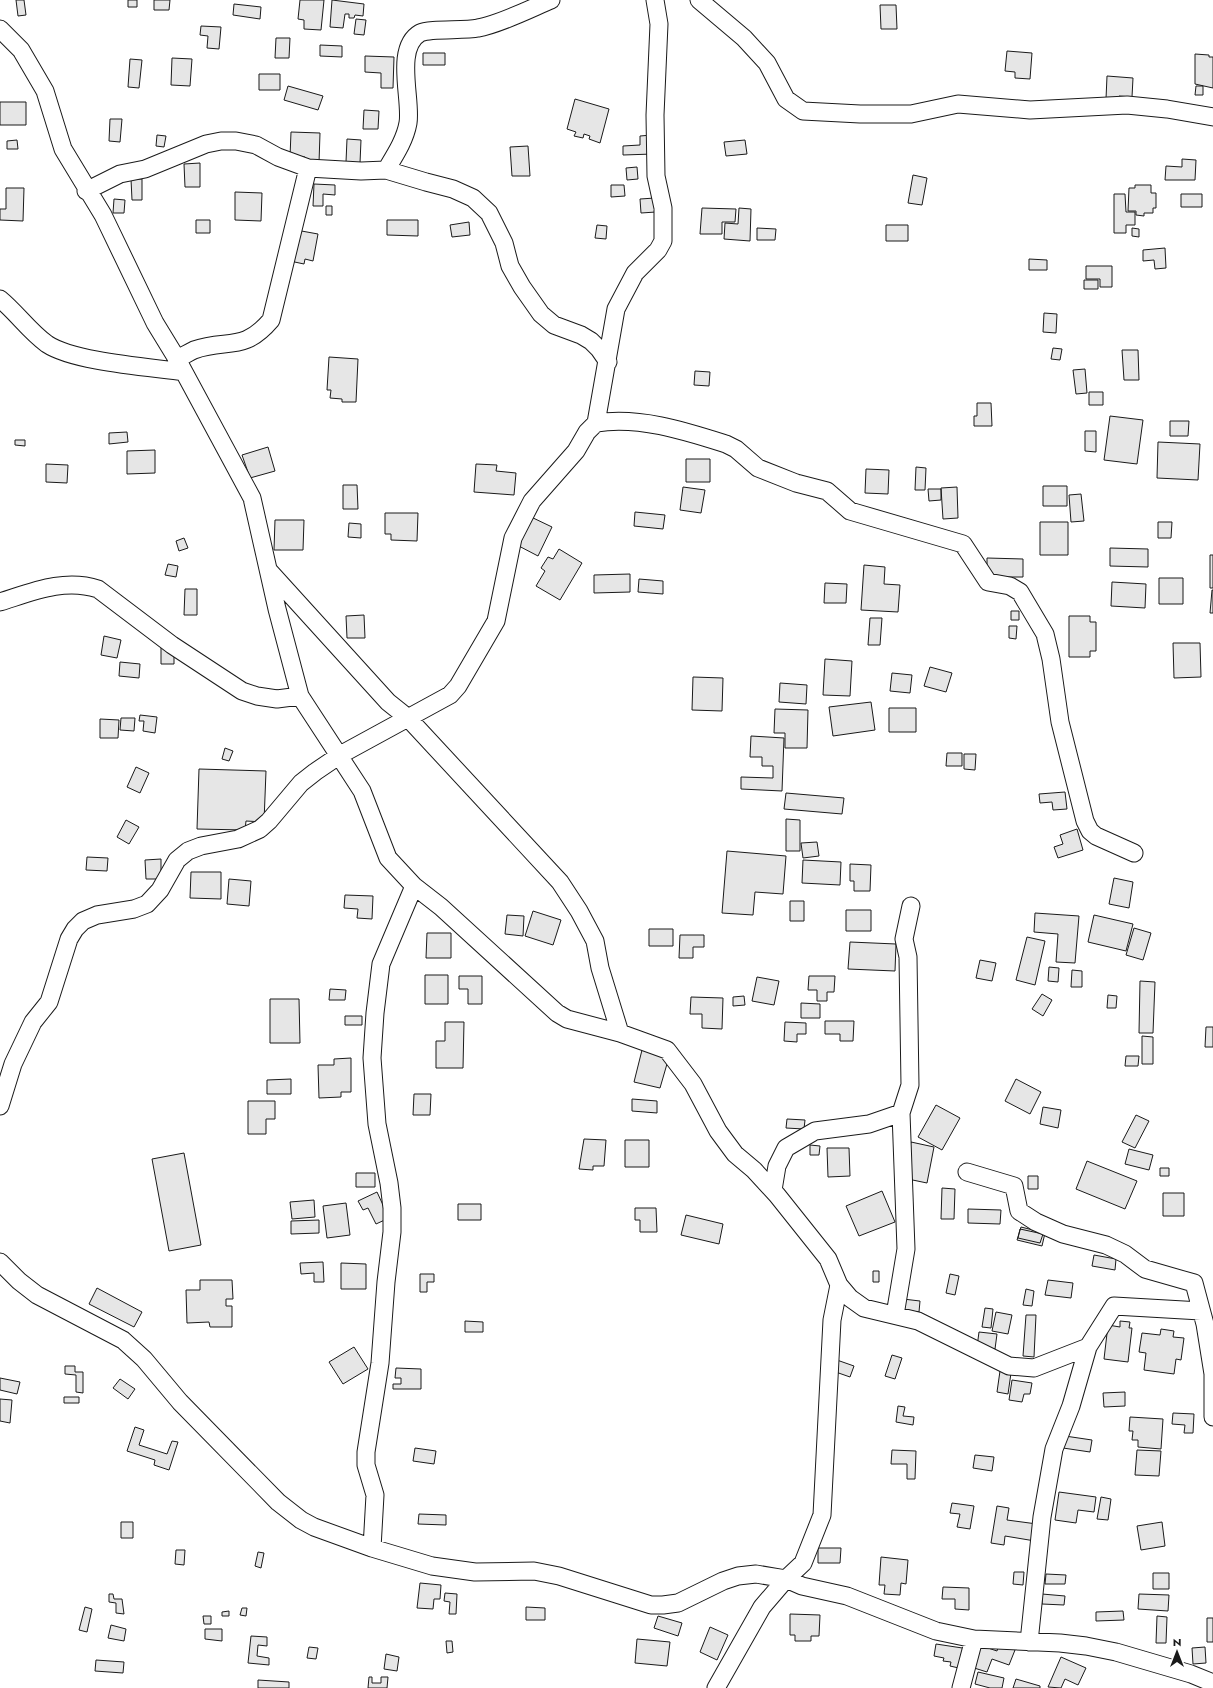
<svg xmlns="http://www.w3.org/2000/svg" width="1213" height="1688" viewBox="0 0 1213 1688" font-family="Jost,sans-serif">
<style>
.building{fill:#e6e6e6;stroke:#1a1a1a}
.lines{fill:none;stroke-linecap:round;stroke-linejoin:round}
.street-casing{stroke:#1a1a1a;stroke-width:19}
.street{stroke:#fff;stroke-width:17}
</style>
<rect width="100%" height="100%" fill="#fff"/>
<!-- building -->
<path class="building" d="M16 0H24L26 15 18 16Z
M128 0H137V7H128Z
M154 0H170L169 10H154Z
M300 0H324L321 30 304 29V20L298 19Z
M332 0 364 4 363 16 355 15 354 18H349V14H345L343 28 330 27Z
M234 4 261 7 260 19 233 15Z
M880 5H896L897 29H881Z
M356 19 366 20 364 35 354 34Z
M201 26 221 27 219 49 207 48 208 36 200 35Z
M276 38H290L289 58H275Z
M320 45 342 46V57L320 56Z
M1007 51 1032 53 1030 79 1015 78V72L1005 71Z
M423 53H445V65H423Z
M1195 54 1209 55V57H1213V88L1195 84Z
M365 56 394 57 393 88H381V73L365 72Z
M172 58 192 59 190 86 171 85Z
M130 59 142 60 139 88 128 87Z
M259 74H280V90H259Z
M1107 76 1133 78 1132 97 1119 96V100L1106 99Z
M288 86 323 96 318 110 284 100Z
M1196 86H1203V95H1195Z
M575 99 609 109 600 143 589 139 590 136 584 134 583 138 574 136 576 132 567 129Z
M0 102H26V125H0Z
M364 110 379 111 378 129H363Z
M110 119H122L120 142 109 141Z
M291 132 320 133 319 163H305V157H290Z
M157 135 166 136 164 147 156 146Z
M652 135 653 154 623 155V146L640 145V136Z
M347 139 361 140 360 163 346 162Z
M17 140 18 149H7V141Z
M745 140 747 154 726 156 724 142Z
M528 146 530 176H512L510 147Z
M1182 159 1196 160 1195 180H1165L1166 166 1182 167Z
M200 163V187H185L184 164Z
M637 167 638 179 627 180 626 168Z
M913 175 927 178 922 205 908 203Z
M131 179H142V200H132Z
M314 184 335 185V195L323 194V206H313Z
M611 185H624L625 196 611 197Z
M1135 185H1151V193H1156V208H1153V213H1144V216L1136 215V211H1128L1129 188H1135Z
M6 188H24L23 221 0 220V209H6Z
M235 192 262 193 261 221 235 220Z
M1114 194H1125L1126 212H1135V225H1126V233H1114Z
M1181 194H1202V207H1181Z
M655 198 656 212 641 213 640 199Z
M114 199 125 200 124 213H113Z
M326 206H332V215H326Z
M702 208 736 209 735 222H722V234H700Z
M739 208 751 209 750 241 724 239 725 223 738 224Z
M196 220H210V233H196Z
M387 220H418V236L387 235Z
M469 222 470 235 452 237 450 225Z
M597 225 607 226 606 239 595 238Z
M886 225H908V241H886Z
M757 228 776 229 775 240H757Z
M1132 228 1139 229V237L1132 236Z
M296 230 318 234 313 261 305 259 304 264 290 261Z
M1165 248 1166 268 1155 269 1154 260 1143 261V250Z
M1029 259 1047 260V270H1029Z
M1086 266H1112V287H1100V279H1086Z
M1084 280H1098V289H1084Z
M1044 313 1057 314 1056 333 1043 332Z
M1053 348 1062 349 1060 360 1051 359Z
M1122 350H1138L1139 380H1124Z
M329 357 358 359 356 402H342V399L330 398 331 390H327Z
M1085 369 1087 393 1076 394 1073 370Z
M695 371 710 372 709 386 694 385Z
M1089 392H1103V405H1089Z
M977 403H991L992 426H974V416H977Z
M1110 416 1143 420 1137 464 1104 460Z
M1170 421H1189L1188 436H1170Z
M1085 431H1096V452L1085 451Z
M127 432 128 442 109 444V433Z
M15 440H25V446L15 445Z
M1158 442 1200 444 1198 480 1157 478Z
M268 447 275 471 250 478 242 455Z
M155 450V473L127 474V451Z
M686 459H710V482H686Z
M46 464 68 465 67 483 46 482Z
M476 464 497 465 496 471 516 473 514 495 474 492Z
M916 467 926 468 925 490H915Z
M866 469 889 470 888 494 865 493Z
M343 485H357L358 509H343Z
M1043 486H1067V506H1043Z
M683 487 705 490 701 513 680 510Z
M957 487 958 518 943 519 941 488Z
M928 489H941V500L929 501Z
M1081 494 1084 521 1071 522 1069 495Z
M635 512 665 515 663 529 634 526Z
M385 513H418L417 541 391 540V534H385Z
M529 516 552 527 538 556 515 544Z
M275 520H304L303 550H274Z
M1040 522H1068V555H1040Z
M1158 522H1172L1171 538H1158Z
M349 523 361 524V538L348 537Z
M184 538 188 548 179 551 176 541Z
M1110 548 1148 549V567L1110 566Z
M559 549 582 563 560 600 536 586 545 571 541 568 548 557 553 559Z
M1210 555H1213V588H1210Z
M987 558 1023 559V577H987Z
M168 564 178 566 176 577 165 575Z
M864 565 885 567 884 584 900 585 898 612 861 610Z
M630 574V592L594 593V575Z
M1159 578H1183V604H1159Z
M639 579 663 581V594L638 592Z
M1112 582 1146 584 1145 608 1111 606Z
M825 583 847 584 846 603H824Z
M185 589H197V615H184Z
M1212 590H1213V613H1210Z
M1011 611H1019V620H1011Z
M364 615 365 638H347L346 616Z
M1069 616H1090V622H1096V651H1090V657H1069Z
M870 618H882L880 645H868Z
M1009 626H1017L1016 639 1009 638Z
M104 636 121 640 117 658 101 655Z
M1173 643H1200L1201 677 1174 678Z
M161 647H174V664H161Z
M825 659 852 661 850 696 823 695Z
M120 662 140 664 139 678 119 676Z
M930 667 952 673 946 692 924 686Z
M892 673 912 675 910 693 890 691Z
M693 677 723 678 722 711 692 710Z
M780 683 807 685 806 704 779 702Z
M871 702 875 730 833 736 829 707Z
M889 708H916V732H889Z
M775 709 808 710 807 748H785V733H774Z
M140 715 157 717 155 733 143 731 144 721H139Z
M121 718H135L134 731 120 730Z
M100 719 119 720 118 738H100Z
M751 736 784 738 782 791 741 789V777L773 778V766H762V757H750Z
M225 748 233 751 229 761 222 759Z
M947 753H962V766H946Z
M964 754H976L975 770 964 769Z
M136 767 149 773 140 793 127 787Z
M199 769 266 771 264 822 246 821 245 830 197 829Z
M1065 792 1067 809 1053 810 1052 802 1040 803 1039 794Z
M786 793 844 798 842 814 784 809Z
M786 819 800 820V851H786Z
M126 820 139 827 129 844 117 837Z
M1077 829 1083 850 1058 858 1054 847 1063 844 1060 835Z
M817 842 819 856 803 858 801 843Z
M727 851 786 856 783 894 755 892 753 915 722 913Z
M87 857 108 858 107 871 86 870Z
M161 859V879H146L145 860Z
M803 860 841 862 840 885 802 883Z
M850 864 871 865 870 891H854V881H850Z
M191 872H221V899L190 898Z
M1114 878 1133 882 1129 908 1109 904Z
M229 879 251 881 249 906 227 904Z
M345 895 373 896 372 919 357 918 358 909 344 908Z
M790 901H804V921H790Z
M846 910H871V931H846Z
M533 911 561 920 553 945 525 936Z
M1035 913 1079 916 1075 963 1056 962 1058 934 1034 932Z
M507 915 524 916 523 936 505 934Z
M1094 915 1133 924 1126 951 1088 942Z
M1134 928 1151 933 1143 960 1126 955Z
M649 929H673V946H649Z
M427 933H451V958H426Z
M680 935H704V947H693V958H679Z
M1027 937 1045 941 1035 985 1016 980Z
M850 942 896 944 895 971 848 969Z
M980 960 996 963 992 981 976 978Z
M1049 967 1059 968 1058 982 1048 981Z
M1072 970 1082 971V987H1071Z
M425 975H448V1004H425Z
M459 976H482V1004H468V989H459Z
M809 976H835L834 992H827V1001H817V990H808Z
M757 977 779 981 774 1005 752 1001Z
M1140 981 1155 982 1153 1033H1139Z
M330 989 346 990 345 1000H329Z
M1042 994 1052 1000 1043 1016 1032 1009Z
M1108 995 1117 996 1116 1008H1107Z
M744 996 745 1005 733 1006V997Z
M691 997 723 998 722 1029 702 1028V1014H690Z
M270 999H299L300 1043H270Z
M801 1003 820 1004V1018H801Z
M345 1016H362V1025H345Z
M825 1021H854L853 1041H840V1034H825Z
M445 1022H464L463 1068H436V1041H445Z
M785 1022 806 1023V1034H797V1042L784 1041Z
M1206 1027H1213V1047H1205Z
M1142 1036 1153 1037V1064H1142Z
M642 1050 669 1057 660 1088 634 1082Z
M1126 1056H1139L1138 1066H1125Z
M351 1058V1092H341V1097L319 1098 318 1065H334V1059Z
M291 1079V1094H267V1080Z
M1016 1079 1041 1092 1030 1114 1005 1101Z
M414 1094H431L430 1115H413Z
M632 1099 657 1101V1113L632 1111Z
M248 1101H275V1119H266V1134H248Z
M936 1105 960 1118 942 1150 918 1137Z
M1043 1107 1061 1110 1058 1128 1040 1124Z
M1136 1115 1149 1121 1135 1148 1122 1142Z
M787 1119 805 1120 804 1129 786 1128Z
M584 1139 606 1140 604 1166H593V1170L579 1169Z
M625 1140H649V1167H625Z
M911 1142 934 1147 927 1183 903 1178Z
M810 1145 820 1146 819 1155H810Z
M827 1148H849L850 1176 828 1177Z
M1129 1149 1153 1155 1149 1170 1125 1164Z
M184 1153 201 1245 169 1251 152 1159Z
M1087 1161 1137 1181 1125 1209 1076 1189Z
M1160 1168H1169V1176H1160Z
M356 1173H375V1187H356Z
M1028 1176H1038V1189H1028Z
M942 1188 955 1189 954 1219H941Z
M882 1191 895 1222 859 1236 846 1206Z
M377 1192 389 1218 376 1224 368 1208 363 1210 358 1201Z
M1163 1193H1184V1216H1163Z
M314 1200 315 1217 292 1219 290 1202Z
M346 1203 350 1235 327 1238 323 1206Z
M458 1204H481V1220H458Z
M635 1208H656L657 1232H640V1220H635Z
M968 1209 1001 1210 1000 1224 968 1223Z
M686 1215 723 1224 719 1244 681 1235Z
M319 1220V1233L291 1234V1221Z
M1021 1227 1045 1233 1042 1246 1017 1240Z
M1020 1229 1043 1234 1040 1243 1018 1238Z
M1094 1255 1116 1259 1115 1270 1092 1266Z
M323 1262 324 1282H314V1273L301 1274 300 1263Z
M341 1263 366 1264V1289H341Z
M873 1271H879V1282H873Z
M420 1274H434V1282H427V1292H420Z
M950 1274 959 1276 955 1295 946 1293Z
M200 1280H232L233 1299H226V1306H232V1327H210L209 1322 187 1323 186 1290H200Z
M1048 1280 1073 1283 1071 1298 1045 1295Z
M97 1288 142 1312 134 1327 89 1304Z
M1026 1289 1034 1291 1032 1306 1023 1305Z
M903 1299 920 1301 919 1312 902 1310Z
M985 1308 993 1309 991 1328 982 1327Z
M996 1312 1012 1315 1008 1334 992 1331Z
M1026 1315H1036L1034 1357 1023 1356Z
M465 1321 483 1322V1332H465Z
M1120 1321 1130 1322 1129 1328H1132L1128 1362 1104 1359 1108 1325 1120 1327Z
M1161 1329 1174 1331 1173 1337 1184 1338 1181 1360 1176 1359 1174 1374 1144 1370 1146 1353 1139 1352 1142 1333 1160 1335Z
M979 1332 997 1334 995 1349 977 1347Z
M354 1347 368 1369 343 1384 329 1362Z
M892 1355 902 1358 895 1379 885 1376Z
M834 1359 854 1366 850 1377 830 1370Z
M65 1366H75V1372H83V1393L76 1392V1375L65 1374Z
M396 1368 421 1369V1389H393V1384H401V1378H395Z
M1000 1371 1011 1373 1008 1394 997 1392Z
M0 1378 20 1382 17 1394 0 1390Z
M120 1379 135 1389 128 1399 113 1388Z
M1012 1380 1032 1383 1030 1394H1024L1022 1402 1009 1400Z
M1125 1392V1406L1104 1407 1103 1393Z
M64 1397H79V1403H64Z
M0 1399 12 1400 10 1423 0 1421Z
M898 1406 905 1407 903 1416 914 1417 913 1425 896 1422Z
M1173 1413 1194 1414 1193 1433H1184L1185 1425 1172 1424Z
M1130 1417 1163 1419 1161 1449 1138 1447V1440H1132L1133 1431H1129Z
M135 1427 144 1430 139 1445 167 1454 172 1441 178 1442 169 1470 154 1465 155 1460 127 1451Z
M1065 1436 1092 1440 1090 1452 1063 1448Z
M415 1448 436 1451 434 1464 413 1461Z
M892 1450 916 1451 915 1479H907V1464H891Z
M1137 1450 1161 1451 1159 1476 1135 1475Z
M975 1455 994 1457 992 1471 973 1468Z
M1059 1492 1096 1497 1094 1512 1078 1510 1076 1523 1055 1520Z
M1101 1497 1111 1499 1108 1520 1097 1519Z
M952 1503 974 1506 970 1529 957 1527 960 1514 950 1513Z
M997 1506 1009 1508 1007 1520 1037 1524 1035 1541 1005 1536 1004 1545 991 1543Z
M419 1514 446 1515V1525L418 1524Z
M121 1522H133V1538H121Z
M1162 1522 1165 1546 1141 1550 1137 1526Z
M818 1548H841L840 1563H818Z
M176 1550H185L184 1565 175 1564Z
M258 1552 264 1553 261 1568 255 1566Z
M881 1557 908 1560 906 1584 901 1583 900 1595 884 1594 885 1585H879Z
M1014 1572H1024L1023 1585 1013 1584Z
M1153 1573H1169V1589H1153Z
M1046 1574 1066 1575 1065 1584H1045Z
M420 1583 441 1585 440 1599H434L433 1609 417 1608Z
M943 1587 969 1588V1610L955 1609V1599H942Z
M445 1593 457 1594 456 1614H449L450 1602 444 1601Z
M109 1594H113L114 1599H122L124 1614 116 1613V1603L109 1602Z
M1042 1594 1065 1596 1064 1605 1042 1604Z
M1139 1594 1169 1595 1168 1611 1138 1609Z
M85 1607 92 1609 87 1632 79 1630Z
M526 1607 545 1608V1620H526Z
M242 1608H247L246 1616 240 1615Z
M229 1611V1616H222V1612Z
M1123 1611 1124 1620 1096 1621V1612Z
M790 1614 820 1615 819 1636H811V1641H795V1635H790Z
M203 1616H211V1624H204Z
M658 1616 682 1623 678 1636 654 1628Z
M1157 1616 1167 1617 1166 1643H1156Z
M1207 1618H1213V1642H1207Z
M111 1625 126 1629 124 1641 108 1638Z
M710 1627 728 1635 717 1660 700 1652Z
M205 1629H222V1641L205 1639Z
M251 1636 267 1637V1646L258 1645 257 1656 269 1658V1665L248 1663Z
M637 1639 670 1642 667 1666 635 1663Z
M446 1641H452L453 1652 447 1653Z
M936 1644 969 1649 963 1669 950 1666 951 1662 943 1661 944 1658 934 1656Z
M999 1644 1015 1650 1009 1665 992 1659 987 1672 971 1667 979 1645 997 1651Z
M309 1647 318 1648 316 1659 307 1658Z
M1205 1647 1206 1663 1193 1664 1192 1648Z
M386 1654 399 1657 397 1671 384 1669Z
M1061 1657 1086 1668 1078 1685 1065 1679 1061 1688 1048 1687Z
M96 1660 124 1662 123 1673 95 1671Z
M978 1672 1004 1678 1002 1688H990L975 1684Z
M369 1677H372V1683H381V1677H388L387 1688H368Z
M1016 1679 1040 1686V1688H1013Z
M258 1680 289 1682V1688H258Z"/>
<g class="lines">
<!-- street casing -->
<g class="street-casing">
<path id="street" d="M699 0 744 38 767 63 786 99 803 111 860 114H911L958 104 1030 110 1127 105 1167 109 1213 117
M0 29 21 50 45 91 63 149 103 215 155 323 177 359 252 498 277 609 300 696 362 791 388 858 414 886 441 907 557 1013 567 1019 620 1033 667 1050 693 1084 718 1131 735 1154 754 1170 777 1195 828 1259 839 1285 850 1298 864 1308 918 1321 1009 1366 1034 1368 1088 1347 1114 1306 1201 1311
M386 170C395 155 405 140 408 123 412 100 394 48 420 33 430 28 464 31 478 28 498 25 532 8 551 0
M86 191 120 174 145 169 206 144 221 141H236L256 145 278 157 308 168 361 171 386 170 426 182 453 189 473 198 489 213 504 243 510 266 522 287 541 314 554 325 581 335 591 341 599 349 608 362
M0 299C17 313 29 331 47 344 74 362 149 367 184 372
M177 359C183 356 188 353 194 350 227 338 243 353 271 320L308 168
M596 423C639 416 685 431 726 444L736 449 758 468 796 483 827 491 850 511 963 544 988 582 1010 586 1020 592 1045 634 1051 659 1060 722 1085 821 1090 831 1096 836 1134 853
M270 572 388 702 408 718 560 882 579 911 595 941 600 968 620 1033
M0 602C32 592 64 578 98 589L172 645 242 691 257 696 277 699 300 696
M0 1106 13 1064 33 1022 49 1002 69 939 75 929 83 921 97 915 134 909 147 904 160 890 177 860 188 851 201 846 238 839 260 829 269 821 301 783 315 772 340 755 450 695 458 686 496 621 513 538 532 501 576 451 587 432 596 423 616 309 635 273 658 250 663 241V208L656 176 655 115 659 24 655 0
M967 1172 1014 1186 1019 1211 1036 1222 1063 1234 1106 1245 1125 1254 1145 1269 1194 1283 1205 1324 1213 1374V1417
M773 1190 777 1166 786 1148 815 1131 869 1124 901 1113
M0 1262 19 1281 37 1295 123 1340 144 1359 180 1402 278 1502 301 1520 314 1527 372 1548 432 1566 475 1572 534 1571 559 1576 651 1605H663L678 1603 723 1581 738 1576 756 1574 786 1579 802 1586 847 1596 936 1631 974 1639 1060 1643 1086 1646 1116 1652 1191 1674 1213 1683
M895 1315 906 1249 901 1113 910 1085 908 957 904 939 911 906
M372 1548 375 1495 366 1465V1452L380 1363 386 1282 392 1232V1208L389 1183 377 1124 372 1058 375 1013 381 964 414 886
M1029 1642 1042 1517 1054 1449 1071 1406 1088 1347
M716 1688 762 1607 786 1579 803 1563 822 1515 832 1320 839 1285
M961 1688 974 1639"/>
</g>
<!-- street -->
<use href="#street" class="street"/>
</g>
<!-- north arrow -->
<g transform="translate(1177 1652)" stroke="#ffffff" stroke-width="3" paint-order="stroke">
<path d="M0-3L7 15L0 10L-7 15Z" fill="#1a1a1a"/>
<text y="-6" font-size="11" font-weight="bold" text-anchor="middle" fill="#1a1a1a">N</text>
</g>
</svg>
